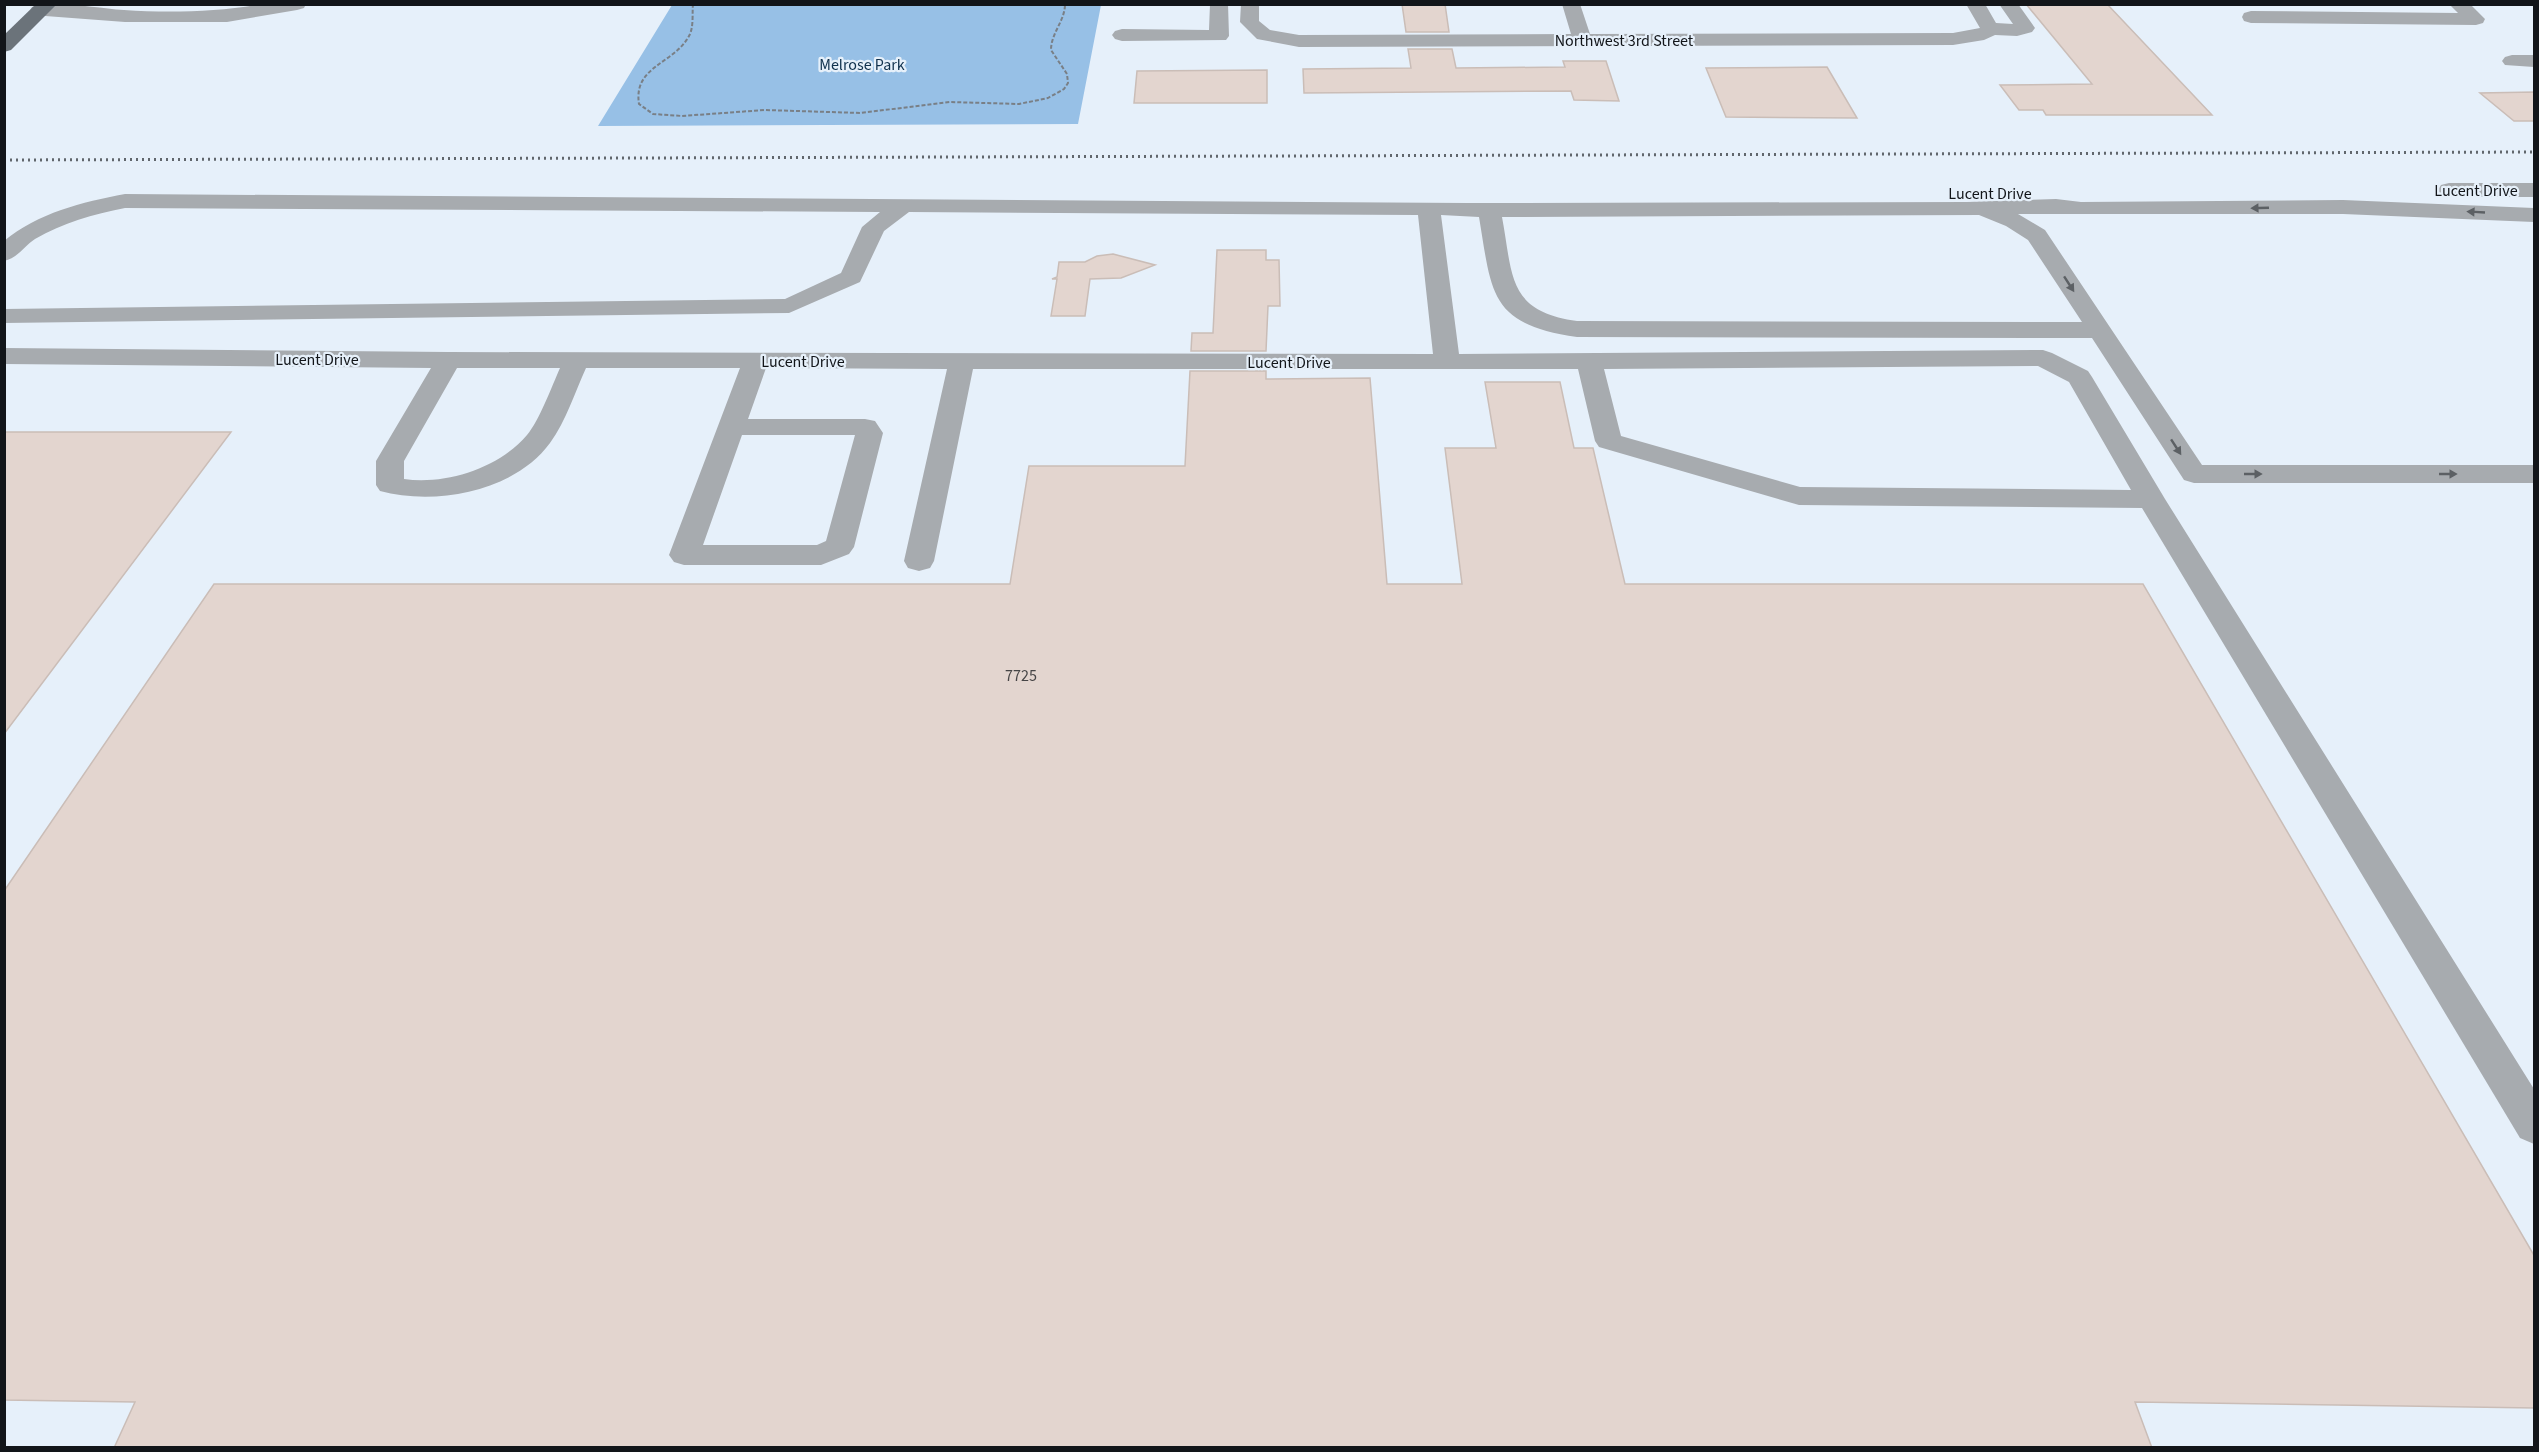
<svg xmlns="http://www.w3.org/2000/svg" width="2539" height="1452" viewBox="0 0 2539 1452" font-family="'Source Sans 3',sans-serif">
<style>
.green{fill:#97c0e6}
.building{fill:#e3d5cf;stroke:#cabdb7;stroke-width:1.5}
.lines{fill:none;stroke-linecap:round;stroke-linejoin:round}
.path{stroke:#797f86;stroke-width:2;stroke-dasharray:4 2;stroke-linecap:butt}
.minor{fill:#a7abaf;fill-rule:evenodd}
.major{fill:#6b737a;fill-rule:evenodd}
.rail{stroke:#60666c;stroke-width:3;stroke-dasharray:2 4;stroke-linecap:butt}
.oneway{fill:#5c6064}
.labels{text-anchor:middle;stroke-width:4.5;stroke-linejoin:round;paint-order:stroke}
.far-street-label{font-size:16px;fill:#121519;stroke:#e6f0fa}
.far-park-label{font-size:16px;fill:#10314d;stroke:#e6f0fa}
.number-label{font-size:16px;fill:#464546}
</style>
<rect width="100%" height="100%" fill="#e6f0fa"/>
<!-- green -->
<path class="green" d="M672 5V4L1101 5 1078 124 598 126Z"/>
<!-- building -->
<path class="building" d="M1402 4H1445L1449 32H1406Z
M2026 4H2107L2212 115H2046L2043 110H2019L2000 85 2092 84Z
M1408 49H1452L1456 68 1565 67 1563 61H1606L1619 101 1574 100 1571 91 1304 93 1303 69 1411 68Z
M1827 67 1857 118 1726 117 1706 68Z
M1267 70V103H1134L1137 71Z
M2535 92V121H2514L2480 93Z
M1217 250H1266V260H1279L1280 306H1268L1266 351H1191L1192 333H1213Z
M1113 254 1155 265 1121 278 1090 279 1085 316H1051L1057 279H1052L1057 277 1059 262H1085L1097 256Z
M1190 371H1266V379L1370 378 1387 584H1462L1445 448H1496L1485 382H1560L1574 448H1593L1625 584H2143L2535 1257V1408L2135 1402 2152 1448H114L135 1402 4 1400V891L214 584H1010L1029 466H1185Z
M4 432H231L4 734Z"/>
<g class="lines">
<!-- path -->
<path class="path" d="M693 4C692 14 694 27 689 36 674 64 633 66 639 104L653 114 682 116 765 110 860 113 950 102 1019 104 1048 98 1064 89 1068 83 1067 74 1051 50C1051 33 1065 21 1065 4"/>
<!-- minor -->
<path class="minor" d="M261 4H306L304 8 297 10 227 22H125L32 15 30 11 32 7C61 0 94 8 124 10 169 13 217 12 261 4Z
M1210 4H1228L1229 36 1226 40 1122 41 1115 39 1112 35 1115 31 1122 29 1209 30Z
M1241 4H1259V21L1270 30 1299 35 1571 34 1562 4H1580L1590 34 1953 33 1980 28 1966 4H1985L1996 23 2013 24 1999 4H2018L2035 28 2032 32 2017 36 1995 35 1984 40 1953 45 1299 47 1257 39 1240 22Z
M2449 4H2470L2485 19 2483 23 2476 25 2251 23 2244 21 2242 17 2244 13 2251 11 2458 13Z
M2512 55H2534V67L2505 65 2502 61 2505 57Z
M2449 183H2534V197H2449L2441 195 2438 190 2441 185Z
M125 194 1466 203 1967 202 2056 199 2081 202 2343 200 2534 208V222L2343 214H2018L2045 230 2202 465H2534V483H2194L2184 480 2092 338 1577 337C1489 324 1492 294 1479 217L1441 215 1459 354 2043 350 2052 353 2088 371 2092 377 2165 499 2534 1089V1144L2520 1138 2142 508 1799 505 1599 447 1595 441 1578 369H973L934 561 930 568 919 571 908 568 904 561 947 369 766 368 748 419H865L875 421 883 433 854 547 849 554 821 565H684L674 562 669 555 740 368H586C575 392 566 421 550 443 514 492 435 506 380 491L376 485V461L431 368 4 364V348L448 352 1433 354 1418 215 909 212 884 231 860 282 789 313 4 323V309L785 299 841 273 862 227 880 212 125 208C93 214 63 223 35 239 24 246 18 258 4 261V241C38 213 82 202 125 194ZM1979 215 2006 226 2028 240 2082 322 1577 321C1507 311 1513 276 1502 217ZM2038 366 2069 382 2131 490 1800 487 1621 436 1604 369ZM457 368H560C552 386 539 421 527 435 499 468 446 485 404 479V461ZM742 435H855L826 541 817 545H703Z"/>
<!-- major -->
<path class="major" d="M36 4H57L11 50 4 52V35Z"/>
<!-- rail -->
<path class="rail" d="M4 160 2534 152"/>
</g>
<!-- one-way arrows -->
<defs><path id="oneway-solid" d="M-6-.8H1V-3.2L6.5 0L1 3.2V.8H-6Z" transform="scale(1.5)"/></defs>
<g class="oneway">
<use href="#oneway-solid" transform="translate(2260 208) rotate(178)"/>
<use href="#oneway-solid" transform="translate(2476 212) rotate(-177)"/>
<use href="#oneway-solid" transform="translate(2069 284) rotate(57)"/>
<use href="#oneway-solid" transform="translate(2176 447) rotate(57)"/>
<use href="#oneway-solid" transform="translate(2253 474)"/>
<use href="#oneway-solid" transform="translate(2448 474)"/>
</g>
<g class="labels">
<!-- far-street labels -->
<g class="far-street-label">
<text x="1624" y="46">Northwest 3rd Street</text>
<text x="2476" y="196">Lucent Drive</text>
<text x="1990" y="199">Lucent Drive</text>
<text x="317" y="365">Lucent Drive</text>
<text x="803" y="367">Lucent Drive</text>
<text x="1289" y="368">Lucent Drive</text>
</g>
<!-- far-park labels -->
<g class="far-park-label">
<text x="862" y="70">Melrose Park</text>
</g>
<!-- number labels -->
<g class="number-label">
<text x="1021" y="681">7725</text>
</g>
</g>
<!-- border -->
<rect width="2539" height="1452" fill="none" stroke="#121519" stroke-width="12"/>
</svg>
